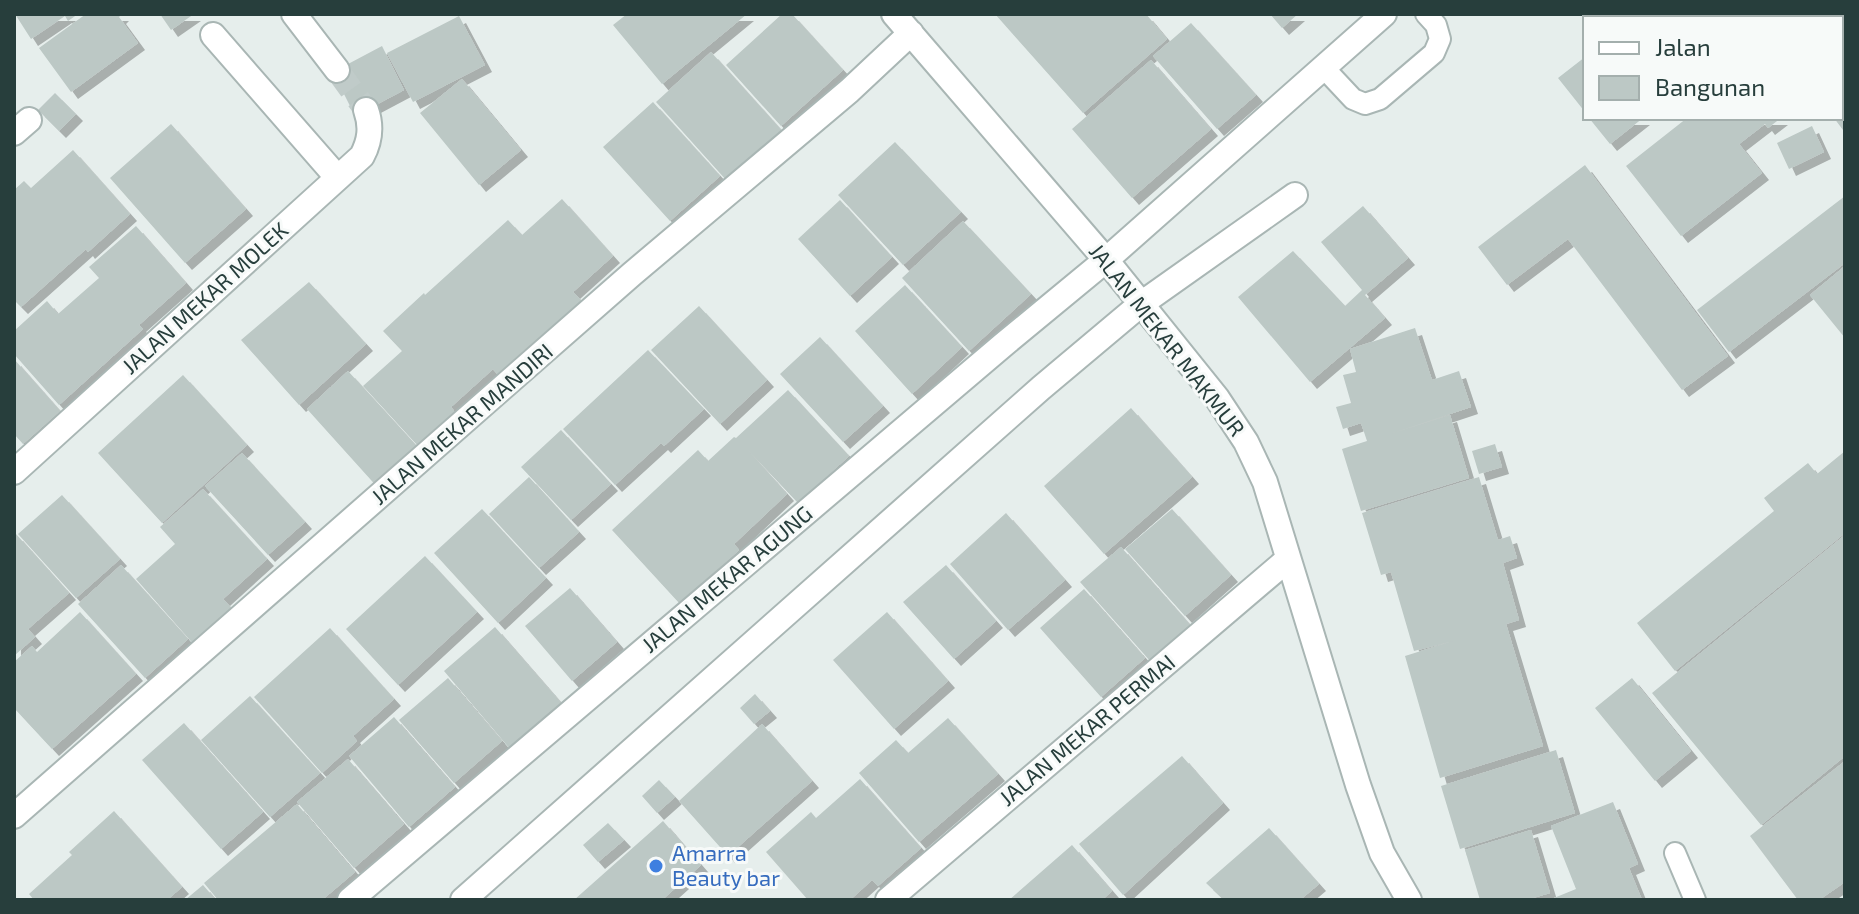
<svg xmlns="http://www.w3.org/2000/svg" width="1859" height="914" viewBox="0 0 1859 914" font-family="'Exo 2',sans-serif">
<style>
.building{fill:#bcc8c5;filter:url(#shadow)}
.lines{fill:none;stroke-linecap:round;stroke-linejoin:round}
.street-tunnel{stroke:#c0cbc9;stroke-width:24;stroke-dasharray:24 12;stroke-linecap:butt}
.lane-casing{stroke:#a9b6b4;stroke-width:24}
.street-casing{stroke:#a9b6b4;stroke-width:28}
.lane{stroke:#fff;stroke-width:20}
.street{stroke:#fff;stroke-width:24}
.shop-dot{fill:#3f7fe0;stroke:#f7faf9;stroke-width:3}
.labels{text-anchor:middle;stroke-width:6;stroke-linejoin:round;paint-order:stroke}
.street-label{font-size:22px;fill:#273e3c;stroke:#f7faf9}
.shop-label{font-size:22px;fill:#366cbe;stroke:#f7faf9;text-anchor:start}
</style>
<defs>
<filter id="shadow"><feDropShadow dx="7" dy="7" stdDeviation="0" flood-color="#0004"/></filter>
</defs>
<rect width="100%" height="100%" fill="#e6eeec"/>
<!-- building -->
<path class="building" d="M15 14H78L68 21 65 16 31 39Z
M86 14H122L119 17 138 43 71 92 39 48Z
M160 14H194L171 30Z
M627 14H747L662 84 613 25Z
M782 14H792L843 70 781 126 726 65Z
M995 14H1146L1167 39 1083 113Z
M1270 14H1298L1282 28Z
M1700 14H1756L1759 18H1703Z
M459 16 485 65 413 102 387 53Z
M1191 23 1256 95 1217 129 1153 56Z
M382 46 404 90 355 116 333 72Z
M711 52 782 131 727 181 656 102Z
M1585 57V112L1558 78Z
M1151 60 1211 129 1132 198 1072 129Z
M1845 63V129L1843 130 1834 118H1841V66Z
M462 79 521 150 479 185 420 113Z
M55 93 76 114 59 131 38 110Z
M653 102 720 176 670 221 603 147Z
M1589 118H1643L1610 144Z
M1687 118H1781L1768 128 1765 124 1739 144 1762 173 1681 236 1626 166Z
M171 124 246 209 185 263 110 178Z
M1812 126 1824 152 1789 169 1777 143Z
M895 142 961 212 903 265 838 195Z
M73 150 130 214 88 252 86 249 21 307 14 300V190L24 181 31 188Z
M1585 165 1728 356 1682 390 1568 239 1507 285 1478 247Z
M1845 196V263L1729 352 1697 310Z
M562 199 613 256 573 292 583 302 499 376 493 369 451 407 455 412 418 446 363 386 402 351 383 331 424 293 425 295 508 220 522 235Z
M840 200 892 257 850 296 798 239Z
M1363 206 1408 258 1365 295 1385 318 1310 382 1238 297 1293 251 1345 306 1362 290 1321 242Z
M963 221 1031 294 969 351 902 278Z
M136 226 186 283 139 325 143 329 59 405 14 354V331L47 301 58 314 99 278 89 267Z
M1845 266V338L1810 295Z
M309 282 366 344 299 405 241 340Z
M905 285 962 347 912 394 855 331Z
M699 306 767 380 720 424 651 350Z
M1415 328 1432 380 1459 371 1471 407 1390 434 1450 415 1469 478 1361 511 1342 449 1367 441 1361 423 1343 429 1336 407 1351 403 1343 375 1356 372 1350 349Z
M820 337 883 406 843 442 780 374Z
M648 350 704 409 664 446 661 443 615 485 563 429Z
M14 359 60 411 23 444 14 434Z
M348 371 422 452 380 490 307 409Z
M183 375 247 445 162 523 98 453Z
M788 390 849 456 798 503 747 449 787 494 734 544 739 550 680 604 612 530 698 450 708 461 734 437 736 438Z
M1131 408 1192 477 1104 554 1044 486Z
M561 430 611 484 571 520 521 467Z
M1495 444 1502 467 1479 474 1472 451Z
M1845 451V533L1675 671 1637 623 1774 511 1764 498 1808 463 1817 474Z
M242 453 305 522 268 555 205 486Z
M529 477 579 532 539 568 489 514Z
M1479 477 1498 540 1510 536 1517 558 1503 563 1519 620 1506 624 1543 746 1440 778 1405 656 1453 641 1414 651 1391 572 1381 575 1362 513Z
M203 489 267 559 223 599 235 612 196 647 136 579 175 544 160 527Z
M62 495 120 559 76 598 18 534Z
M482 509 546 578 498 623 434 553Z
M1172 509 1231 575 1185 616 1125 549Z
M1006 513 1065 580 1008 630 950 564Z
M16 534 69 593 28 629 35 637 14 656V535Z
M1845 535V756L1761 825 1652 693Z
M1121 547 1191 626 1151 662 1080 582Z
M425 556 477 612 398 685 346 629Z
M121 565 188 639 145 678 78 604Z
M946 565 996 621 954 659 903 602Z
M570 588 617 642 572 681 525 626Z
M1084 589 1145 658 1101 697 1040 628Z
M80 612 136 674 52 749 14 708V662L32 646 37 652Z
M887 612 948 681 894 729 833 660Z
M495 627 562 704 510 749 444 671Z
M330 628 394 699 353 736 357 741 322 773 254 697Z
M448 678 502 741 454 783 399 720Z
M1632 678 1691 751 1655 781 1595 708Z
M755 694 770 711 754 724 740 708Z
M250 696 320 773 270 817 201 740Z
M394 717 455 787 409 827 349 756Z
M948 718 998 774 919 842 859 773 896 740 908 753Z
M184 723 263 812 221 849 142 760Z
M762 724 812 781 728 856 679 801Z
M1556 750 1575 813 1460 849 1441 786Z
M1182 756 1223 803 1123 895 1079 844Z
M348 759 404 824 354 868 297 802Z
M1845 761V882L1819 900H1798L1750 836Z
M860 779 921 848 878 886 872 880 850 900H808L766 852 811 812 816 818Z
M659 780 675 797 657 813 642 796Z
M1613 802 1638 864 1629 868 1642 900H1549L1576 889 1551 826Z
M297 804 355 872 322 900H218L204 883Z
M114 811 182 887 167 900H34L29 894 72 855 69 852Z
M663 821 701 865 662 900H574Z
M608 823 624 840 598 862 583 845Z
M1269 828 1319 884 1300 900H1224L1206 883Z
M1531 830 1550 893 1526 900H1480L1465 850Z
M1072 845 1112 891 1102 900H1009Z
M203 885 216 900H185Z"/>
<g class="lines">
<!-- street-tunnel -->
<path class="street-tunnel" d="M337 70 366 110"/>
<!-- lane casing -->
<g class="lane-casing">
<path id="lane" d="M1323 67 1353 99 1365 104 1380 99 1434 53 1440 39 1436 25 1426 14
M1675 853 1695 900"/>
</g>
<!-- street casing -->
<g class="street-casing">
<path id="street" d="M294 14 337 70
M894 14 1106 260 1217 398 1246 442 1265 482 1358 785 1382 853 1409 900
M213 35 337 177
M14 133 29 120
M14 472 362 156C370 141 372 127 366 110
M14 816 632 274 849 91 911 33
M350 900 1003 345 1106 260 1384 14
M463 900 1041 388 1141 304 1295 195
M888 900 1287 560"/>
</g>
<!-- lane -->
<use href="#lane" class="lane"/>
<!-- street -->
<use href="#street" class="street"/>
</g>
<!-- markers -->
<circle class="shop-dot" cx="656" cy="866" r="8"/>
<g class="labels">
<!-- street labels -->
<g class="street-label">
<text transform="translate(205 298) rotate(-42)" y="8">JALAN MEKAR MOLEK</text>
<text transform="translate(1167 340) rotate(52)" y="8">JALAN MEKAR MAKMUR</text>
<text transform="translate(462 424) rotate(-41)" y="8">JALAN MEKAR MANDIRI</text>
<text transform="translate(727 579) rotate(-40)" y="8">JALAN MEKAR AGUNG</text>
<text transform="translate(1087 730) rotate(-40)" y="8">JALAN MEKAR PERMAI</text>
</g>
<!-- shop labels -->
<g class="shop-label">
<text x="672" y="861">Amarra<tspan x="672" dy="25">Beauty bar</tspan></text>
</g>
</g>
<!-- border -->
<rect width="1859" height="914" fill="none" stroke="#273e3c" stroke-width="32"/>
<!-- legend -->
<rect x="1583" y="16" width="260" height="104" fill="#f7faf9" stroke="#a4afad" stroke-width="2"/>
<rect x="1599" y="42" width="40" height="12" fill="#ffffff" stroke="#a4afad" stroke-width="2"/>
<text x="1655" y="56" font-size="24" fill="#273e3c">Jalan</text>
<rect x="1599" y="76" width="40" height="24" fill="#bcc8c5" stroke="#a4afad" stroke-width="2"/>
<text x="1655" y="96" font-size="24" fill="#273e3c">Bangunan</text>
</svg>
